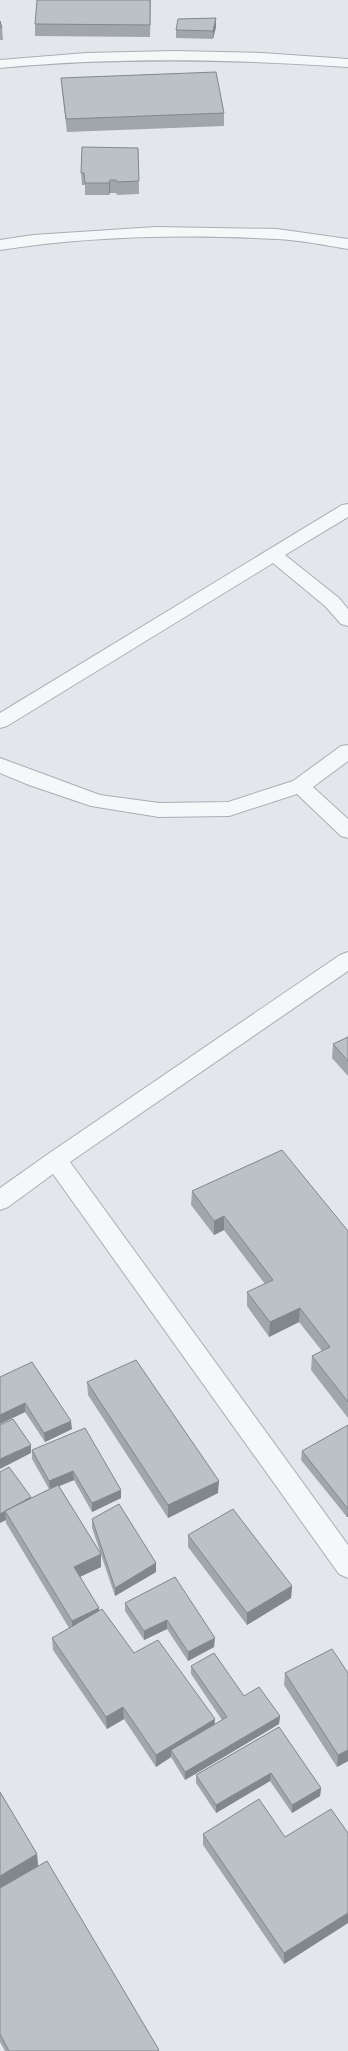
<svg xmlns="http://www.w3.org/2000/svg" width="348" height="2051" viewBox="0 0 348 2051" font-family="Overpass,sans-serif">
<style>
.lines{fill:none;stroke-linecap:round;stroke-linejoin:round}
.street-casing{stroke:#a8aeb5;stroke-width:2}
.street{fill:#f6f7f9;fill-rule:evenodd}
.wall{fill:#a0a6ab}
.shaded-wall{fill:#82878b}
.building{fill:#bac1c7;stroke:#82878b}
</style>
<rect width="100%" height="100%" fill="#e3e7eb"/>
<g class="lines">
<!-- street casing -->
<g class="street-casing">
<path id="street" d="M174 51 262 53 348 59V67C232 59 116 57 0 68V60L86 53Z
M156 227 277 229 348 239V249C324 245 300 240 276 239 185 234 90 236 0 250V240L33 235Z
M348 504V517L285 555 339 598 348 609V626L341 624 325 606 273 563 7 726 0 728V713L342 505Z
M348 745V761L313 787 348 819V838L341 836 297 794 229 816 159 817 91 806 29 785 0 773V758L100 795 159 803 228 802 293 781 341 746Z
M348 952V971L70 1162 348 1545V1578L339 1574 53 1174 8 1207 0 1210V1188L48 1154 340 955Z"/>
</g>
<!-- street -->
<use href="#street" class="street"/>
</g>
<!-- wall -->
<path class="wall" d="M151 0 150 37 35 36V24Z
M0 21 2 28 3 40H0Z
M216 27 213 39 176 38V30Z
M61 78 224 113V126L67 132 62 91Z
M138 148 139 194 117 195 116 193H110L109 195H85V185H82L81 173Z
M348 1037V1076L332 1058 333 1044Z
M192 1191 348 1231V1418L311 1370 312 1356 322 1351 299 1322 269 1337 247 1306V1292L265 1284 224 1230 214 1235 191 1205Z
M0 1377 72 1429 45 1442 25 1412 0 1424Z
M87 1382 218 1493 168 1518 88 1395Z
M348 1425V1517H347L301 1460 302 1451Z
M32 1450 121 1490V1498L92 1512 74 1480 59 1486 101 1554V1567L80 1577 99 1611 134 1653 215 1719 214 1725 222 1720 191 1674V1666L280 1716 279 1724 185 1780 171 1757 156 1767 124 1719 107 1729 53 1650 52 1638 69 1628 6 1523 0 1472 31 1498 49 1489 32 1459Z
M92 1519 156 1563V1572L115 1596 92 1528Z
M188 1535 292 1586 291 1598 247 1625 188 1547Z
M175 1577 214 1647 188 1661 167 1629 144 1640 125 1611V1603Z
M285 1673H348V1761L337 1767 284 1685Z
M279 1727 321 1788 320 1796 292 1813 270 1781 216 1813 196 1783V1775Z
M0 1792 37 1854 38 1866 159 2051H5L0 2042Z
M348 1833V1923L284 1964 203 1845V1834L285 1837Z"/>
<!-- shaded-wall -->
<path class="shaded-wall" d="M216 18V27L213 39V31Z
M110 180V193L109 195V183Z
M224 1216V1230L214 1235V1221Z
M300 1308 299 1322 269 1337 270 1322Z
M25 1403V1412L0 1424V1415Z
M71 1421 72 1429 45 1442 44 1433Z
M31 1445V1453L0 1469V1459Z
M73 1471 74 1480 50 1490 49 1481Z
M219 1481 218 1493 168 1518V1505Z
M121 1490V1498L92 1512V1503Z
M31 1497V1505L5 1511Z
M348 1508V1517H347L348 1509Z
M5 1511 6 1520 0 1523V1514Z
M101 1554V1567L75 1579 74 1567Z
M156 1563V1572L115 1596V1588Z
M292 1586 291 1598 247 1625V1613Z
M99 1608V1620L72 1633V1621Z
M167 1620V1629L144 1640V1631Z
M215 1638 214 1647 188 1661V1652Z
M123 1707 124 1719 107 1729 106 1717Z
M280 1716 279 1724 185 1780V1772Z
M215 1719 214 1731 171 1750V1757L156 1767V1755Z
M348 1750V1761L337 1767 338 1755Z
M271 1773 270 1781 216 1813V1805Z
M321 1788 320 1796 292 1813V1805Z
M37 1854 38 1867 0 1889V1876Z
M348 1913V1923L284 1964V1953Z"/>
<!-- building -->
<path class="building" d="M37 0H150V25L35 24Z
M216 18 213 31 176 30 178 19Z
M0 21 2 28H0Z
M216 72 224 113 66 119 61 78Z
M82 147 138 148 139 181 117 182 116 180H110L109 183H85L84 173H81Z
M348 1037V1061L333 1044Z
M282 1150 348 1231V1402L312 1356 330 1347 300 1308 270 1322 247 1292 273 1280 224 1216 214 1221 192 1191Z
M136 1360 219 1481 168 1505 87 1382Z
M32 1362 71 1421 44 1433 25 1403 0 1415V1377Z
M13 1419 31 1445 0 1459V1425Z
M348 1425V1509L302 1451Z
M85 1428 121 1490 92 1503 73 1471 49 1481 32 1450Z
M9 1467 31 1497 0 1514V1472Z
M58 1485 101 1554 74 1567 99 1608 72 1621 5 1511Z
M119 1504 156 1563 115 1588 92 1519Z
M233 1509 292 1586 247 1613 188 1535Z
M175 1577 215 1638 188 1652 167 1620 144 1631 125 1603Z
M102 1609 134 1653 158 1640 215 1719 156 1755 123 1707 106 1717 52 1638Z
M332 1649 348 1673V1750L338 1755 285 1673Z
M214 1653 244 1696 259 1687 280 1716 185 1772 171 1750 227 1717 191 1666Z
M279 1727 321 1788 292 1805 271 1773 216 1805 196 1775Z
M0 1792 37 1854 0 1876Z
M259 1799 285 1837 331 1809 348 1833V1913L284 1953 203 1834Z
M47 1861 159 2050 157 2051H9L0 2034V1888Z"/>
</svg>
